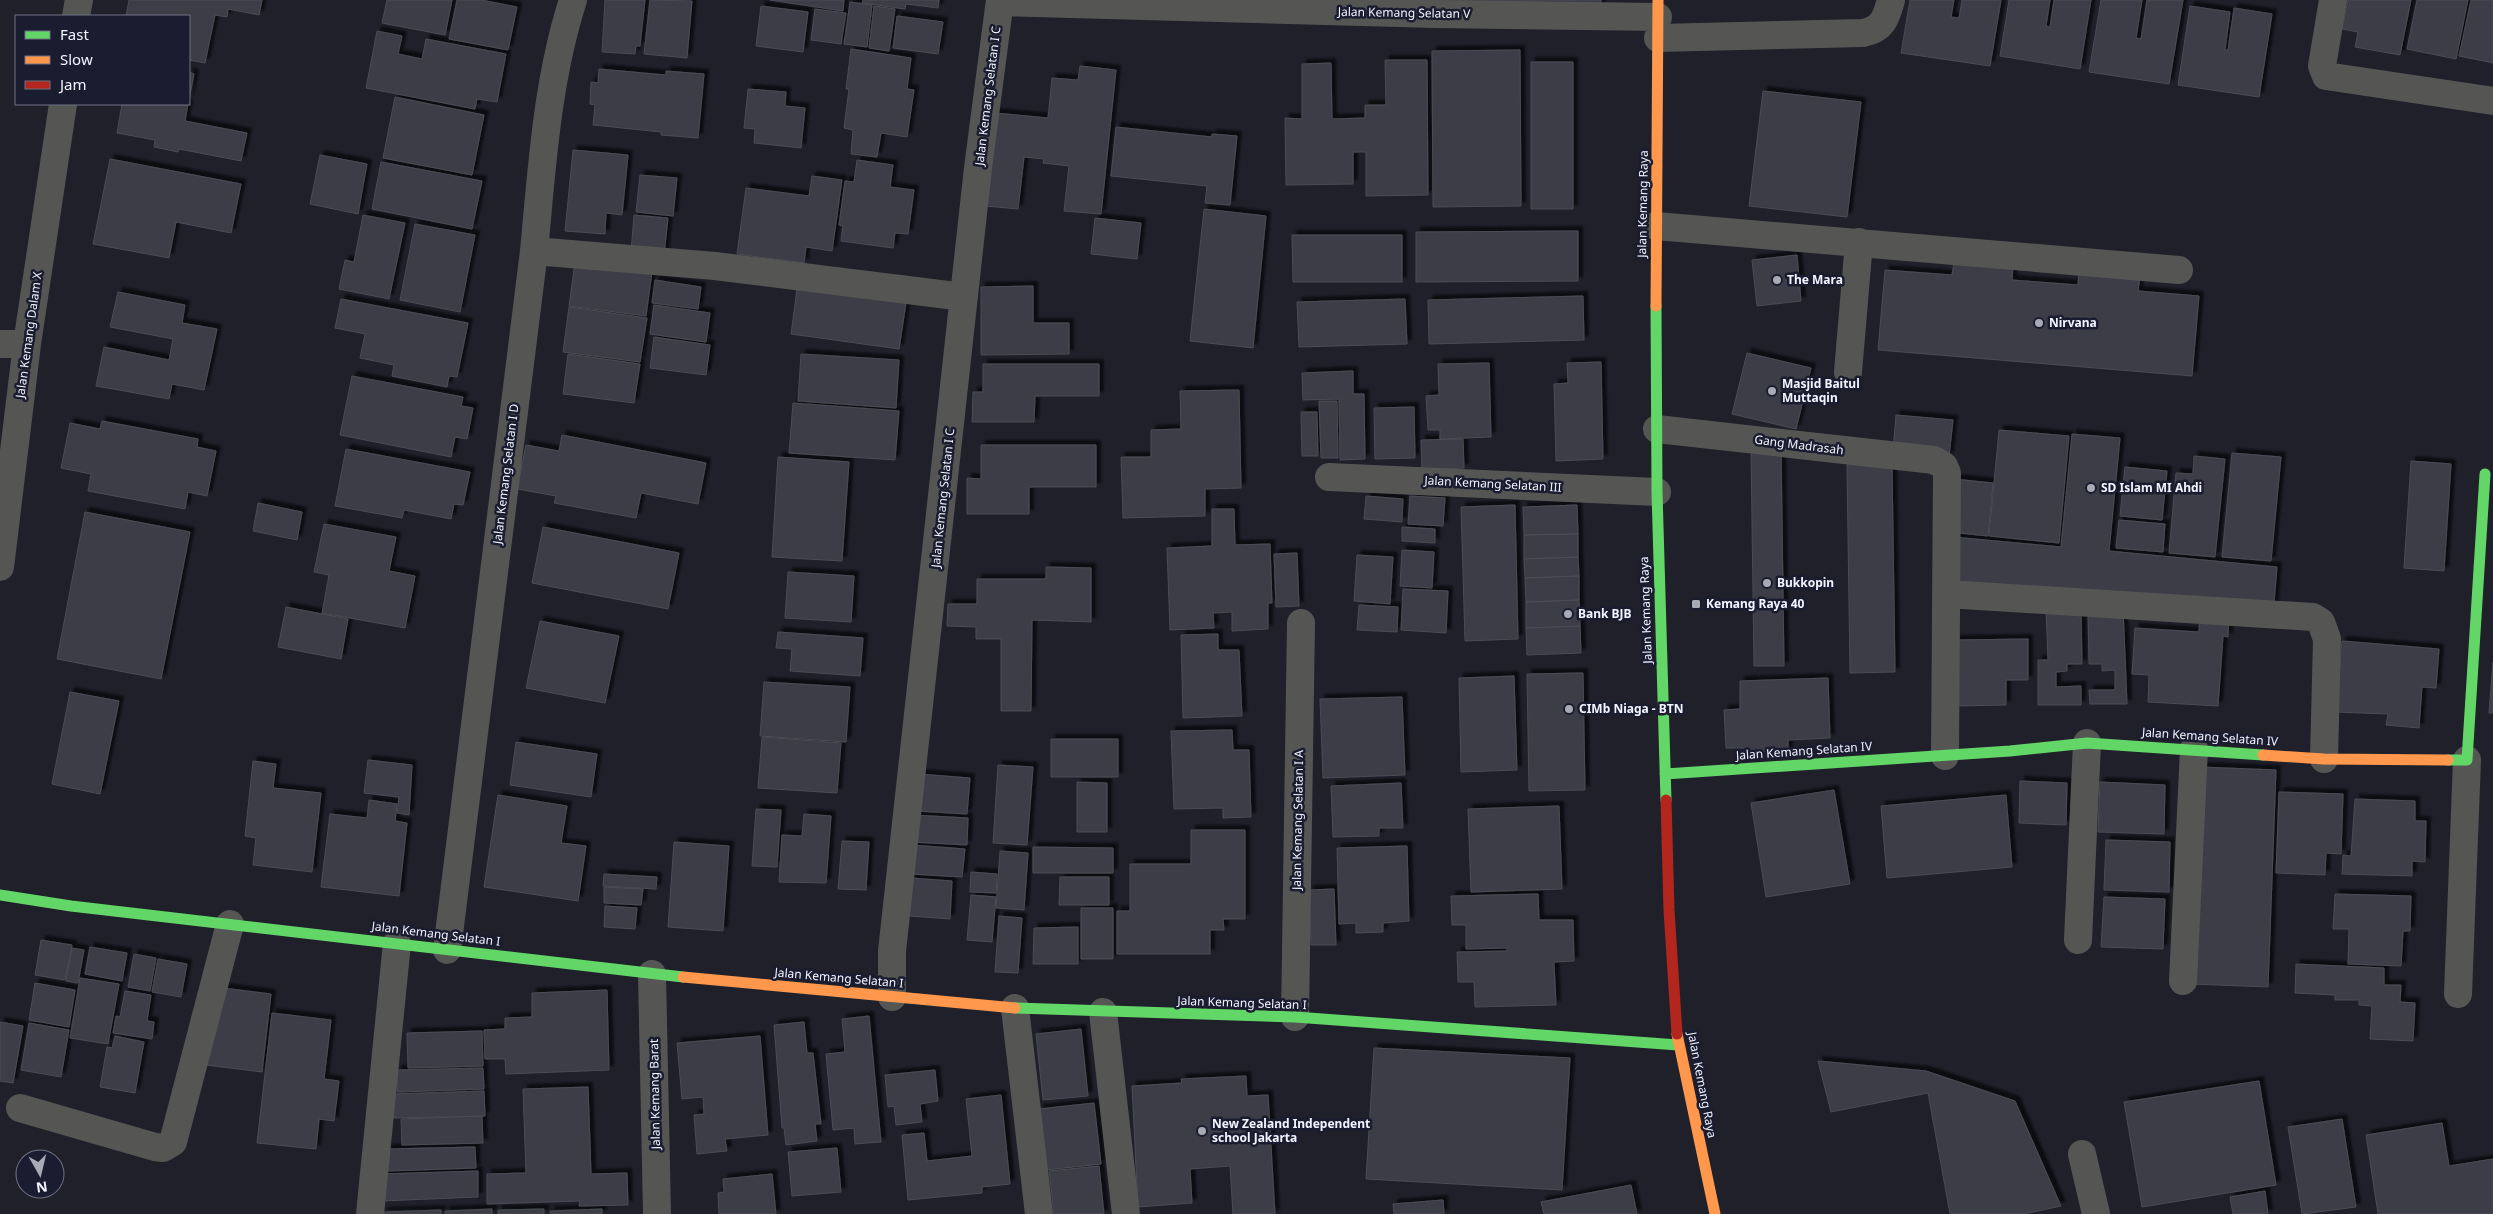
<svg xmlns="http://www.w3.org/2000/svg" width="2493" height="1214" viewBox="0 0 2493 1214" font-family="'Noto Sans',sans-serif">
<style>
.building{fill:#3c3d46;stroke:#4b4c55;filter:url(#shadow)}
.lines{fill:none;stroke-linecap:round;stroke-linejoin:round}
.street{stroke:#555654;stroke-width:28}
.fast{stroke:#63d668;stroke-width:11}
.slow{stroke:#ff974d;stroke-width:11}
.jam{stroke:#b3261e;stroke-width:11}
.poi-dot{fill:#a8aab4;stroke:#1a1c2f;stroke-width:2}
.labels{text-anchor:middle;stroke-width:5;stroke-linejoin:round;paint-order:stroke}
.street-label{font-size:12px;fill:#f2f4ff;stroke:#1a1c2f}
.poi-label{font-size:12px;font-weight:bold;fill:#f2f4ff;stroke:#1a1c2f;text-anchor:start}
</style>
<defs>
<filter id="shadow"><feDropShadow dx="4.5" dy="-4.5" stdDeviation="1" flood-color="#0009"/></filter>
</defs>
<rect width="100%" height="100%" fill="#1f202a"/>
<!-- building -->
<path class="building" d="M129 0H262L259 15 228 9 227 17 215 15 205 63 189 60V16H126Z
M387 0H452L445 35 382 23Z
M457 0H481L517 7 508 50 449 39Z
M605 0H645L640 46H636L635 54 602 52Z
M650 0 692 1 687 58 644 54Z
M770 0H844L843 11Z
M863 0H939L938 8 906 4 905 9 862 3Z
M1444 0H1601V6L1444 4Z
M1910 0H1954L1951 17 1959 18 1962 0H2001L1990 66 1901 53Z
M2009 0H2050L2046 26 2050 27 2054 0H2091L2080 69 2000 56Z
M2101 0H2142L2136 38 2141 39 2147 0H2183L2169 84 2089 72Z
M2348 0H2411L2400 55 2355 47 2358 32 2342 29Z
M2417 0H2468L2456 59 2407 49Z
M2471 0H2493V63L2459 56Z
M850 2 872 5 867 47 844 44Z
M761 6 808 12 803 52 756 46Z
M874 6 895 9 889 51 869 48Z
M2190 6 2230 12 2225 50H2228L2234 8 2272 14 2259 97 2178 85Z
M815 9 846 13 841 44 811 40Z
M897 16 943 22 938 54 893 48Z
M377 31 402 36 398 54 422 59 426 39 506 54 497 102 477 99 475 109 366 88Z
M851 49 911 58 907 89 914 90 907 137 881 133 877 157 851 154 853 130 844 128 849 89H846Z
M1520 50 1521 206 1433 207 1432 51Z
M1385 60H1427L1428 195 1366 196V152H1353V184L1286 185 1285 118 1302 119V64L1331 63 1332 119 1365 118V105H1386Z
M1531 62H1573V209H1531Z
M1080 66 1116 70 1101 214 1064 211 1069 166 1043 163 1044 159 1024 157 1018 209 985 206 995 113 1048 118 1052 78 1078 80Z
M599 69 666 75V71L704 74 698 138 661 135V132L593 125 595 105 590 104 591 82 598 83Z
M189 72 194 74 189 100Z
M748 89 786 92 785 106 805 108 801 148 754 143 755 129 744 128Z
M1763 91 1861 102 1847 217 1749 206Z
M395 97 484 115 472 175 383 158Z
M122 104H188L185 121 247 133 241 161 179 149 178 152 154 147 155 140 117 133Z
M1116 127 1212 137V134L1237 136 1230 205 1205 203 1207 186 1111 176Z
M573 150 628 155 622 215 606 213 605 234 565 231Z
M320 155 367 164 358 214 310 204Z
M110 159 241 184 231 233 176 222 169 258 93 244Z
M857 160 893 165 890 187 914 190 908 234 895 233 893 248 841 241 843 226 839 225 845 181 854 182Z
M381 162 482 181 472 229 372 209Z
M640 175 677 178 673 216 636 212Z
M812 176 842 180 832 251 806 247 804 263 737 254 746 188 809 196Z
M1204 209 1266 216 1253 348 1190 341Z
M363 215 405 223 389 299 339 289 345 260 354 262Z
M634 215 668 218 664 255 631 252Z
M1095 218 1141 223 1137 259 1091 254Z
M415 224 475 235 460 312 400 300Z
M1578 231V281L1416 282V232Z
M1292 235H1402V282H1293Z
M1797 255 1801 301 1757 306 1752 260Z
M575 262 652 272 646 316 569 306Z
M1954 262 2013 267 2012 280 2078 285 2079 272 2140 277 2138 291 2199 296 2192 376 1878 350 1885 270 1952 275Z
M655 280 701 287 698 309 652 303Z
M1033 286V323H1069V354L981 355V287Z
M797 289 906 303 899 349 791 334Z
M118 292 185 305 182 323 217 329 204 390 172 384 169 399 96 386 104 347 169 360 173 339 110 327Z
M1583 296 1584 340 1429 344 1428 300Z
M341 299 468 323 457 377 449 376 447 387 392 376 394 365 360 358 365 334 335 328Z
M1405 299 1407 344 1299 347 1297 302Z
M654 305 710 313 706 342 650 334Z
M569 307 647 318 640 362 563 352Z
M654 337 710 345 706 375 650 368Z
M1747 353 1811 368 1796 429 1732 414Z
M568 354 640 364 634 403 563 394Z
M801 354 899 360 896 408 798 401Z
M1601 362 1603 459 1556 461 1554 384 1568 383 1567 363Z
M1489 363 1491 437 1440 439V430H1428L1426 396 1439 395 1438 364Z
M983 364H1099V396H1035L1034 422H972L973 392H983Z
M1353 371V394H1364L1365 459 1340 460 1339 399 1303 400 1302 373Z
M352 376 463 397 461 406 473 408 467 439 455 437 451 457 340 435Z
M1239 390 1241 488 1205 489V516L1123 518 1121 457H1151V430L1181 429 1180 391Z
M1319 401H1337L1338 458H1321Z
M793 403 899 411 895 460 789 453Z
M1414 407 1415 458 1375 459 1374 408Z
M1301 412H1317L1318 456H1302Z
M1896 415 1953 420 1949 456 1893 451Z
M102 421 198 439 197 447 216 451 207 496 188 492 185 509 88 491 91 474 61 468 70 423 100 429Z
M1999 430 2069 436 2059 543 1989 536Z
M2072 434 2120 438 2109 551 2277 567 2273 614 1949 584 1953 537 2061 547Z
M562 435 706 463 698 504 641 493 636 518 554 503 556 496 517 489 526 445 559 451Z
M1463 439 1464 468 1422 470 1421 440Z
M981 445H1096V487H1029V514H967V478L981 479Z
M1781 447 1784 666H1754L1751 448Z
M346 449 470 472 463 505 454 504 451 519 404 510 402 518 335 506Z
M2232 453 2281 457 2271 561 2222 557Z
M2194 456 2225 459 2215 557 2169 553 2176 473 2193 474Z
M778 457 849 462 842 561 772 557Z
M2411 461 2451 464 2444 571 2404 568Z
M1892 464 1895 672 1850 673 1847 465Z
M2125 467 2167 471 2162 520 2120 516Z
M1954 479 1993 483 1988 536 1949 532Z
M1366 496 1403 499 1402 522 1364 519Z
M1410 496 1445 498 1443 526 1408 524Z
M258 503 302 512 297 540 253 531Z
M1515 505 1518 639 1465 641 1461 507Z
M1577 505 1578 534 1524 535 1523 507Z
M1212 509H1234L1235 545 1270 544 1272 603H1268V629L1232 631V612L1213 613 1214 628 1170 630 1167 548 1212 546Z
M85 512 190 532 161 679 57 659Z
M2119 520 2165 524 2163 552 2116 548Z
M324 524 396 537 389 571 415 576 405 628 322 613 329 575 314 572Z
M543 527 679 553 668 609 532 583Z
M1402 527 1435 529V543L1402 541Z
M1578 534V557L1524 559V535Z
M1402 550 1434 552 1432 588 1400 586Z
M1297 553 1299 606 1276 607 1274 554Z
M1357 555 1393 557 1390 604 1354 601Z
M1578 557 1579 576 1525 578 1524 559Z
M1046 567 1091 568V622L1032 620 1031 711H1001V639H976V627L947 626 948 604H977V579H1046Z
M788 572 854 576 851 622 785 618Z
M1579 576V600L1526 602 1525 578Z
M1403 589 1448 591 1446 633 1401 630Z
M1579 600 1580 626 1526 628V602Z
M1359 605 1398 607 1397 632 1357 630Z
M286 607 348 619 341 659 278 647Z
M2081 608 2082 664H2067V671L2056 672V687L2081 686V705H2038V660H2048L2046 609Z
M2123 608 2127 704H2090L2089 690H2115V670L2102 671V664H2089L2088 609Z
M2200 613 2229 614 2228 637 2223 636 2218 706 2148 702 2149 675 2132 674 2135 628 2199 632Z
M540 621 619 636 605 703 526 688Z
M1580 626 1581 653 1527 655 1526 628Z
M778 632 863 638 860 676 790 671 792 649 776 648Z
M1218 634V650H1239L1242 716 1183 718 1181 635Z
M2028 639V680H2006V705L1955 706V640Z
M2342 641 2439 649 2436 688 2422 687 2419 728 2386 725 2388 714 2336 712Z
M2493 662V713H2489Z
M1583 673 1585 790 1529 791 1527 674Z
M1514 676 1517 770 1461 772 1459 678Z
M1828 678 1830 738 1788 740V751L1749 752 1748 748H1726L1724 710 1740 709V681Z
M764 682 850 687 846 742 760 736Z
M70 692 119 701 100 794 52 784Z
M1402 697 1405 775 1323 778 1320 699Z
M1232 730 1233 750H1249L1251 817 1223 818V808L1174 809 1171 731Z
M762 737 841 743 837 793 758 788Z
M1051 739H1118V777H1051Z
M516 742 597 754 591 797 510 785Z
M368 760 412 765 409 815 397 813 399 797 364 793Z
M253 761 276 764 273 788 321 793 312 872 253 865 256 838 245 836Z
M998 765 1033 767 1027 845 993 843Z
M2201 767 2276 770 2268 987 2192 984Z
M919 774 970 778 967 814 916 811Z
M2020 781 2067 783 2066 825 2019 823Z
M1077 782 1107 783V832H1077Z
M2100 782 2165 785 2164 834 2098 832Z
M1401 783 1403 828H1379V836L1333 837 1331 786Z
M1834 790 1850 884 1766 897 1751 803Z
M2279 792 2343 794 2341 854 2326 853 2325 875 2276 873Z
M498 795 567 806 561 843 586 846 578 901 484 887Z
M2006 795 2012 867 1887 878 1881 806Z
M2355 799 2415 801V821H2426L2425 862 2412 861V876L2342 874 2343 855 2351 856Z
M369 800 397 804 395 821 407 823 399 896 321 887 330 814 367 818Z
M1559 806 1562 889 1471 892 1468 809Z
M756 809 781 810 777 867 752 866Z
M804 814 831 816 826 883 779 882 782 835 802 836Z
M913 815 968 818 967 845 911 842Z
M1191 830H1245V919H1223L1224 930H1210V954H1117V911H1130V864H1191Z
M2106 840 2170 842 2169 892 2104 890Z
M842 841 869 842 866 890 838 889Z
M674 842 729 846 723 931 668 927Z
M912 845 965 849 962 877 910 874Z
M1407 846 1409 921 1383 923V932L1356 933V923L1339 924 1337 848Z
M1033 847 1113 848V873H1033Z
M1000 851 1028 853 1024 910 996 908Z
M971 872 997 874 996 893 970 892Z
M604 874 657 877 656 889 603 886Z
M1060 877H1109V905H1059Z
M911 878 952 881 950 919 909 916Z
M604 887 643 889 641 905 604 903Z
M1334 889 1336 945H1311L1309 890Z
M1538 894 1539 920H1573L1574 961 1554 962 1556 1005 1475 1007 1474 982H1458L1457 952 1507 951V948L1466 949V925H1452L1451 896Z
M2335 894 2411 896 2410 931H2403L2401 966 2348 964 2349 929H2333Z
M971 895 996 897 992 942 967 940Z
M2104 897 2165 899 2163 949 2101 947Z
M605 906 637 908 635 929 604 927Z
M1081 908H1113V959H1081Z
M999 916 1022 918 1018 973 995 972Z
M1078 927V964H1033L1034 928Z
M41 940 72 945 65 980 35 975Z
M90 947 127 953 122 981 85 974Z
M72 948 84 950 78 983 66 981Z
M134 954 156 958 150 991 128 987Z
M158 959 187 964 181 997 152 992Z
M2296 964 2384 968V985H2401L2400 1002 2415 1003 2413 1041 2370 1039 2372 1006 2359 1005V1000H2335V995L2295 993Z
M80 978 119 984 108 1044 70 1038Z
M35 983 75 990 69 1027 29 1020Z
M215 987 271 994 262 1072 206 1065Z
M607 990 609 1070 506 1074 505 1059H485L484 1030 505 1029V1018L532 1017V993Z
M125 991 151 995 147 1021 154 1022 152 1039 113 1033 116 1016 120 1017Z
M272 1013 331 1020 324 1079 339 1081 334 1121 319 1119 316 1149 257 1143Z
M869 1016 881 1142 855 1144 854 1128 833 1130 826 1054 845 1052 842 1019Z
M0 1022 23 1026 13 1083 0 1081Z
M804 1022 807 1053H813L821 1124H815L817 1141 786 1145 784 1128H782L774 1025Z
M29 1023 69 1030 61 1077 21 1070Z
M1081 1029 1088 1096 1043 1100 1036 1034Z
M482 1031 483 1066 408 1068 407 1033Z
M115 1036 144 1042 135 1093 100 1087 107 1047 112 1048Z
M760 1036 768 1135 725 1139 727 1151 697 1154 694 1115 704 1114 703 1097 682 1099 677 1043Z
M1374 1048 1570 1058 1562 1190 1366 1179Z
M1818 1061 1926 1071 2015 1101 2061 1206 2024 1214H1950L1928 1093 1831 1112Z
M483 1068 484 1089 397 1092V1070Z
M935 1070 938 1101 920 1104 922 1122 896 1125 894 1106 888 1107 885 1075Z
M1246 1076 1247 1096 1268 1095 1275 1214H1233L1230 1166 1190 1169 1192 1203 1138 1207 1132 1086 1182 1083 1181 1079Z
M2259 1081 2276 1185 2142 1207 2124 1102Z
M588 1087 591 1174 627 1173 628 1205 579 1206 580 1201 487 1204V1174L526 1173 523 1089Z
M484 1091 485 1116 393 1118 392 1094Z
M1001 1095 1010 1184 982 1187V1193L908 1200 902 1135 924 1133 927 1161 972 1156 966 1099Z
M1094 1103 1101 1164 1046 1170 1039 1109Z
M482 1116 483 1143 402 1145 401 1119Z
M2342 1119 2356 1207 2302 1214 2288 1127Z
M2442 1123 2449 1166 2493 1159V1214H2378L2366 1135Z
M475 1147 476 1168 388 1171 387 1149Z
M837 1148 841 1192 792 1196 788 1152Z
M1099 1166 1104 1214H1054L1049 1171Z
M478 1171V1197L381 1201 380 1174Z
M772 1174 776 1214H719L718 1193 724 1192 723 1179Z
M1631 1185 1637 1214H1544L1541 1202Z
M2265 1191 2268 1214H2233L2230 1197Z
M1443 1200 1444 1214H1394L1393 1204Z
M492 1209V1214H445V1211Z
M544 1209V1214H498V1210Z
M602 1209V1214H550V1211Z
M441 1210V1214H383V1212Z"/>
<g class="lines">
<!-- street -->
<path class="street" d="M2333 0 2322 66 2326 76 2493 101
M1000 2 1436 14 1658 17
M76 16 79 0
M1658 38 1863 33C1883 29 1886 18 1891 0
M1656 226 2179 270
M534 251 715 266 964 297
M0 344H27
M1848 372 1859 242
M1657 429 1934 460 1944 466 1947 473 1945 756
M1329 477 1657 492
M0 567 27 344 63 104
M1947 594 2313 617 2321 622 2327 639 2324 759
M2078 940 2087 743
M447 950 534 251C542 167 547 81 573 0
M652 974 657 1214
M2183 981 2194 749
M2458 994 2467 760
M892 997V951L978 168 1000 0
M1015 1008 1039 1214
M1103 1012 1126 1214
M1295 1017 1301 623
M20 1108 155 1147 163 1148 173 1142 230 924
M2082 1154 2096 1214
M370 1214 397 943"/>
<!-- fast -->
<path class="fast" d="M1656 306 1657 492 1666 800
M2448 760H2467L2485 474
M1665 774 2010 751 2087 743 2263 755
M0 895 71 906 683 977
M1015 1008 1295 1017 1678 1045"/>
<!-- slow -->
<path class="slow" d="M1656 306 1658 0
M2263 755 2324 759 2448 760
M683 977 1015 1008
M1677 1034 1715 1214"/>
<!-- jam -->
<path class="jam" d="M1666 800 1669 910 1677 1034"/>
</g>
<!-- markers -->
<g class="poi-dot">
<circle cx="1777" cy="280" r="5"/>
<circle cx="2039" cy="323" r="5"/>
<circle cx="1772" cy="391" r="5"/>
<circle cx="2091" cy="488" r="5"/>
<circle cx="1767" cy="583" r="5"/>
<rect x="1691" y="599" width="10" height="10" rx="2.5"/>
<circle cx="1568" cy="614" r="5"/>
<circle cx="1569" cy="709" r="5"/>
<circle cx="1202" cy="1131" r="5"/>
</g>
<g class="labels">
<!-- street labels -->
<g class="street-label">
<text transform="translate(1404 13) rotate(1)" y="4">Jalan Kemang Selatan V</text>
<text transform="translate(988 96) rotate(-83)" y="4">Jalan Kemang Selatan I C</text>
<text transform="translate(1643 204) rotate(-89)" y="4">Jalan Kemang Raya</text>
<text transform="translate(29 335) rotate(-82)" y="4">Jalan Kemang Dalam X</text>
<text transform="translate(1799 445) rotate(7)" y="4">Gang Madrasah</text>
<text transform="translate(506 474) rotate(-83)" y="4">Jalan Kemang Selatan I D</text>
<text transform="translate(1493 484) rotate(3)" y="4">Jalan Kemang Selatan III</text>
<text transform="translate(943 498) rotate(-84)" y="4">Jalan Kemang Selatan I C</text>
<text transform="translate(1646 610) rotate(-92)" y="4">Jalan Kemang Raya</text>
<text transform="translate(2210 737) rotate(4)" y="4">Jalan Kemang Selatan IV</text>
<text transform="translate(1804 751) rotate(-4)" y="4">Jalan Kemang Selatan IV</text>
<text transform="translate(1298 820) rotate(-89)" y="4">Jalan Kemang Selatan I A</text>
<text transform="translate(436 934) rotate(7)" y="4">Jalan Kemang Selatan I</text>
<text transform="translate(839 978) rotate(5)" y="4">Jalan Kemang Selatan I</text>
<text transform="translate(1242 1003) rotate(2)" y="4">Jalan Kemang Selatan I</text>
<text transform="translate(1702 1085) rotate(79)" y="4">Jalan Kemang Raya</text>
<text transform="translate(655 1094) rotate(-91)" y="4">Jalan Kemang Barat</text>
</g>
<!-- poi labels -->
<g class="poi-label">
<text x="1787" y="284">The Mara</text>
<text x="2049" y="327">Nirvana</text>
<text x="1782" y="388">Masjid Baitul<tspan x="1782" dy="14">Muttaqin</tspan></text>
<text x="2101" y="492">SD Islam MI Ahdi</text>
<text x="1777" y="587">Bukkopin</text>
<text x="1706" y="608">Kemang Raya 40</text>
<text x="1578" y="618">Bank BJB</text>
<text x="1579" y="713">CIMb Niaga - BTN</text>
<text x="1212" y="1128">New Zealand Independent<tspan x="1212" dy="14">school Jakarta</tspan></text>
</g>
</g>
<!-- legend -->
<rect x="15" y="15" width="175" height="90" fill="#1a1c2f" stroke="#707282"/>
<rect x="25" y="31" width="25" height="8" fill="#63d668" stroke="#707282"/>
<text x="60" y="40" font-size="15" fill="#f2f4ff">Fast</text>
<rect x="25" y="56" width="25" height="8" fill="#ff974d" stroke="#707282"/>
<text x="60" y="65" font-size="15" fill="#f2f4ff">Slow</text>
<rect x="25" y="81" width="25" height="8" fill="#b3261e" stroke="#707282"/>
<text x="60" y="90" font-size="15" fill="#f2f4ff">Jam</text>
<!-- north arrow -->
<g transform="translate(40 1174) rotate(172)"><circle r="24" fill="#1a1c2f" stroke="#707282"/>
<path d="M0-4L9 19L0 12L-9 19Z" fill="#a8aab4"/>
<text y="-8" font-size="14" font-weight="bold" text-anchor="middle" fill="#f2f4ff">N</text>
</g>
</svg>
